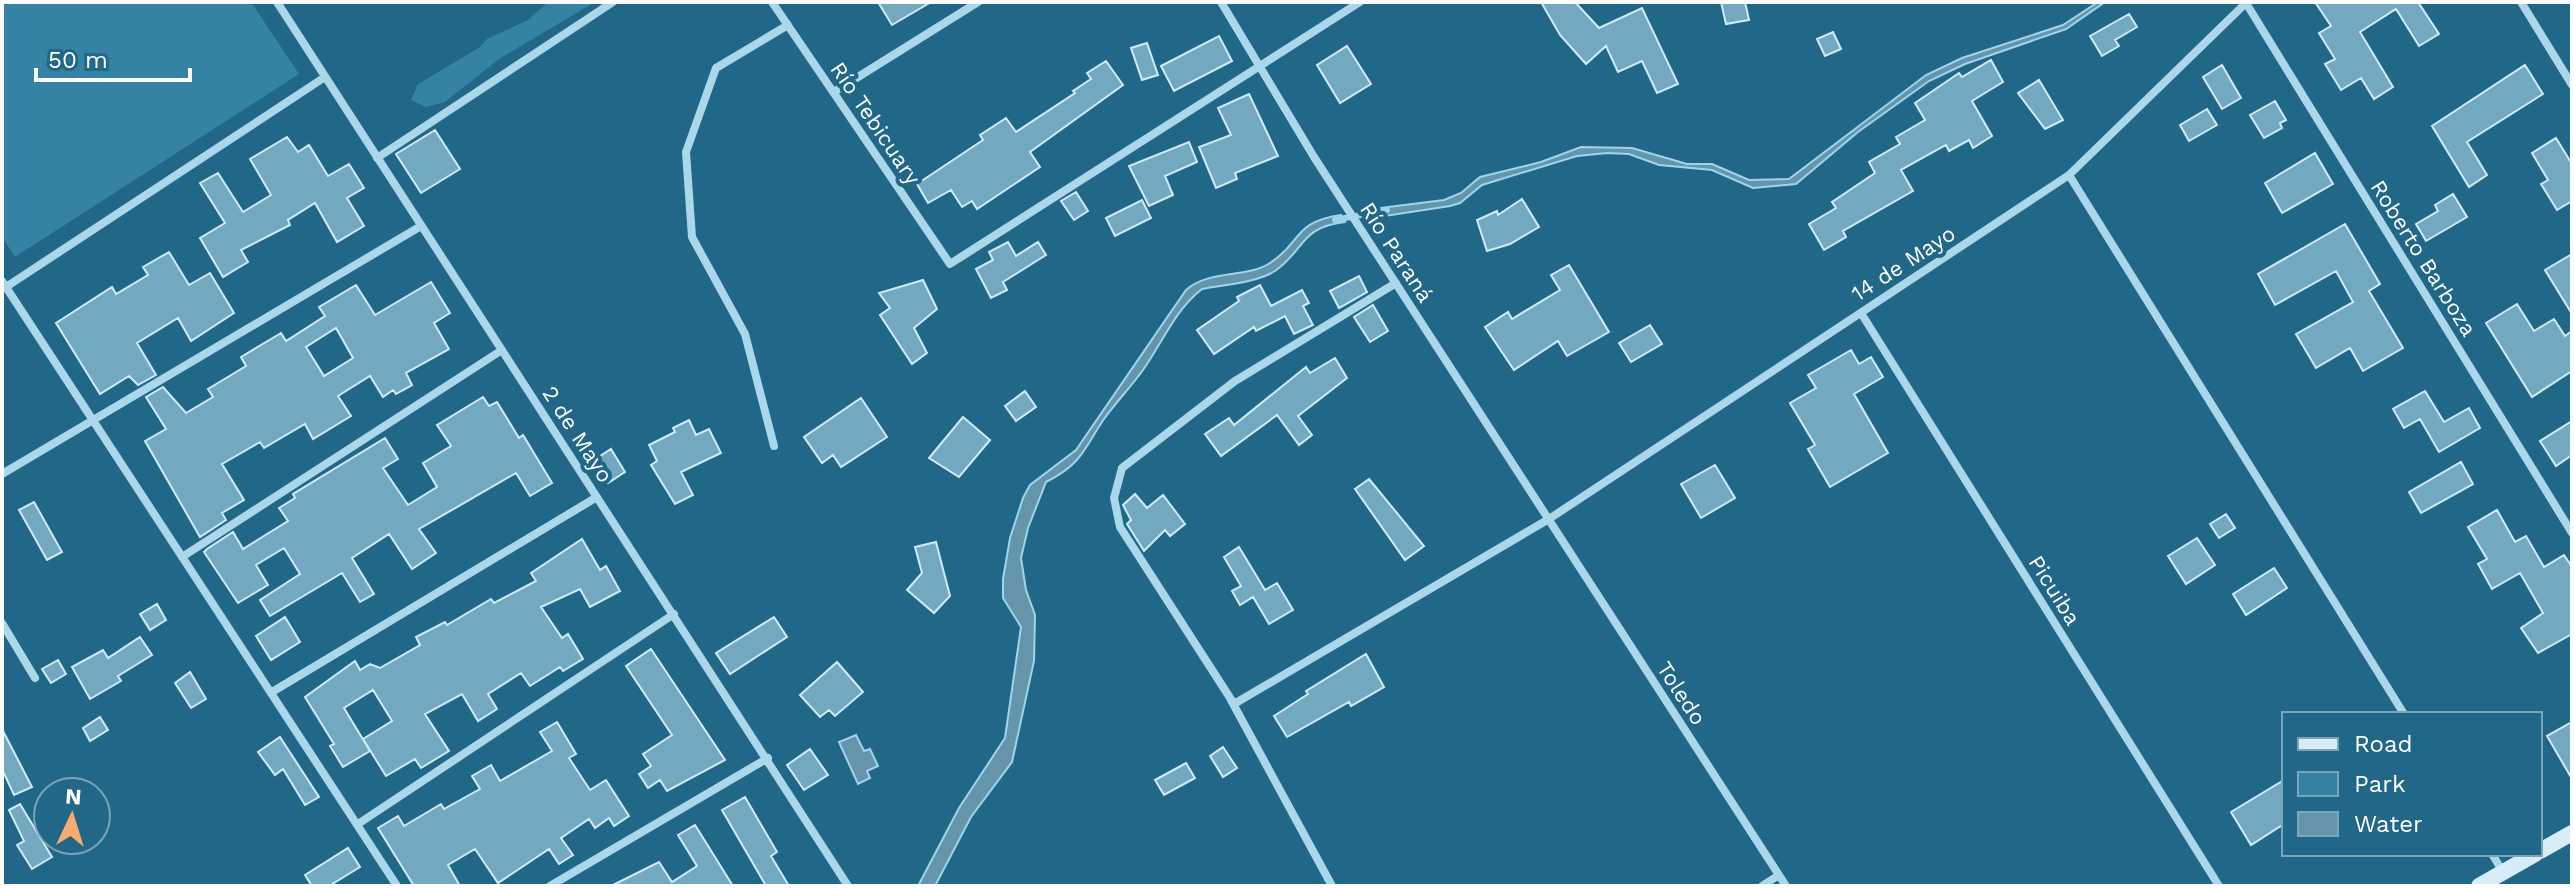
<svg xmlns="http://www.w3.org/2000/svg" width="2574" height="888" viewBox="0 0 2574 888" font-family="'Work Sans',sans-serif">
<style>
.green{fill:#3483a4}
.water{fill:#6595ab;stroke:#9ed5eb;stroke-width:2}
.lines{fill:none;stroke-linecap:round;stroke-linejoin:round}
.stream{stroke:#9ed5eb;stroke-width:6}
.building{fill:#72a9c1;stroke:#cfebf7;stroke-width:2;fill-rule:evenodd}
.minor{stroke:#abd7ea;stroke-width:8}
.secondary{stroke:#d6edf8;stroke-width:16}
.labels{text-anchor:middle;stroke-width:8;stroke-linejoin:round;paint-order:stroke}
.street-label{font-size:22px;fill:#fff;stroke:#216787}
</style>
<rect width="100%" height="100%" fill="#216787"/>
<!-- green -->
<path class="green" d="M2 2H251L299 74 15 257 2 237Z
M548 2H595L499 59 445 102 426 107 411 100 418 84 480 47 487 39 528 20Z"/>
<!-- water -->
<path class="water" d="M2098 2H2105L2066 29 1965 64 1929 81 1858 132 1796 184 1753 188 1712 170 1659 165 1629 154 1607 153 1577 156 1482 185 1460 203 1450 206 1385 216 1380 208 1444 200 1461 193 1480 177 1541 162 1581 147 1632 148 1687 164H1712L1749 180 1789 179 1926 75 1962 58 2063 25Z
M1341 215 1345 222C1300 227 1305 250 1275 271 1256 283 1223 285 1202 289 1174 311 1163 342 1143 370 1131 387 1116 402 1104 419 1083 450 1082 464 1046 482L1028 528 1021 558 1026 590 1035 615 1034 661 1012 762 971 817 935 886H918L959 808 1005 738 1021 627 1003 598V579L1010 538 1023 498 1030 485 1076 450 1186 290C1210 269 1245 279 1270 263 1302 243 1292 222 1341 215Z
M856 735 864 751 870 749 878 766 867 771 870 778 858 784 839 742Z"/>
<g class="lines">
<!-- stream -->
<path class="stream" d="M1335 220 1387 210"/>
</g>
<!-- building -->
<path class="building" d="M878 2H931L892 25Z
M1541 2H1575L1599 28 1642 8 1678 84 1657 93 1642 61 1618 72 1606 46 1586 64 1560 35Z
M1721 2H1745L1749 20 1726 24Z
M2315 2H2418L2439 34 2419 46 2396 9 2360 32 2393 87 2374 99 2361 78 2341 90 2325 64 2335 59 2319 33 2331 26Z
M2129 14 2137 27 2115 40 2119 46 2102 56 2090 36Z
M1833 32 1841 49 1825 56 1817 39Z
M1219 36 1232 61 1174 91 1161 66Z
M1147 43 1158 75 1142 80 1131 48Z
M1347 46 1371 84 1340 103 1317 65Z
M1991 60 2003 82 1972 101 1992 136 1973 148 1969 140 1949 151 1946 145 1901 170 1913 191 1843 231 1846 237 1824 250 1809 224 1836 208 1832 202 1875 173 1869 162 1900 144 1896 137 1925 120 1915 103 1959 73 1962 77Z
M1106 61 1123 85 1030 152 1040 167 977 209 972 201 962 207 951 190 928 203 917 184 983 140 980 135 1006 118 1016 132 1075 93 1073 91 1091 79 1087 73Z
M2222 65 2241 98 2222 109 2203 77Z
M2525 65 2543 94 2467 142 2487 175 2469 187 2432 126Z
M2039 80 2063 120 2045 129 2018 93Z
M1249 94 1278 156 1235 173 1237 179 1216 188 1199 147 1231 135 1218 108Z
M2275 101 2286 120 2280 123 2282 128 2264 138 2250 115Z
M2207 109 2217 125 2189 141 2180 125Z
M435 130 460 169 421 193 396 154Z
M287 137 298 152 309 145 328 176 349 164 364 188 347 198 364 226 337 242 315 203 288 220 290 225 241 250 248 262 223 277 200 238 225 223 200 183 218 173 243 212 271 195 250 159Z
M2556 138 2572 164V201L2557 210 2541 184 2548 180 2532 153Z
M1189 142 1197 162 1165 176 1173 195 1149 206 1129 166Z
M2315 153 2333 184 2282 213 2265 183Z
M1076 192 1088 211 1074 220 1061 201Z
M2453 194 2467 217 2426 241 2416 224 2438 211 2435 205Z
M1522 199 1539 227 1510 244 1487 251 1477 220 1497 211 1498 215Z
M1142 200 1151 218 1115 236 1106 218Z
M2345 224 2380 284 2369 291 2403 348 2363 371 2350 348 2316 368 2296 334 2353 302 2336 271 2275 305 2258 274Z
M1008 242 1016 256 1038 242 1046 255 1003 282 1007 290 991 298 976 269 993 260 989 252Z
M169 252 189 285 210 273 234 313 191 341 178 318 137 343 156 375 138 385 129 376 100 394 56 323 112 287 116 294 148 275 143 267Z
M2572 254V314L2545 270Z
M1569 265 1609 332 1567 356 1558 341 1514 370 1485 327 1508 312 1512 319 1560 290 1551 275Z
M1359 276 1367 292 1339 308 1330 291Z
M923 280 937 309 914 328 927 353 912 364 880 315 890 308 879 293Z
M431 282 450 313 434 323 449 349 406 373 412 385 396 394 393 390 383 397 370 376 338 396 351 416 313 439 305 424 264 448 260 442 222 464 244 500 222 513 226 520 200 537 145 441 166 429 146 397 163 387 186 413 213 397 208 389 246 366 241 357 281 333 286 341 325 316 319 307 356 285 375 315ZM336 328 353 358 324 376 306 347Z
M1260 285 1271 306 1302 290 1309 303 1303 306 1313 325 1294 334 1285 316 1256 331 1254 327 1214 354 1197 330 1239 301 1237 297Z
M2517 304 2534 331 2554 319 2565 336 2572 331V371L2532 397 2486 323Z
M1373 305 1388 331 1370 342 1354 317Z
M1650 325 1662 344 1631 362 1619 343Z
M1851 350 1859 364 1871 357 1883 377 1854 394 1888 453 1830 487 1808 449 1815 445 1790 403 1816 388 1808 375Z
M1335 358 1347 378 1298 416 1312 435 1299 445 1277 415 1221 456 1205 434 1229 418 1234 425 1306 367 1310 373Z
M1025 391 1036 407 1016 421 1005 406Z
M2425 391 2444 422 2469 408 2480 428 2439 452 2420 419 2404 428 2393 409Z
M483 397 489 406 497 402 519 438 523 435 552 483 530 496 516 473 419 529 436 553 412 569 389 534 352 558 374 594 360 602 342 573 270 616 260 600 300 574 284 548 256 565 268 585 238 603 204 552 207 549 233 532 243 549 288 521 279 508 295 498 293 494 385 438 398 459 383 468 408 505 437 487 423 463 451 446 437 425Z
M861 398 887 437 841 467 833 455 822 463 804 437Z
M963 417 990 440 959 477 929 458Z
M689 420 696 435 709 429 721 453 681 472 693 495 675 504 651 465 657 461 649 445 675 432 673 428Z
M2572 421V455L2556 466 2540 441Z
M611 449 625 472 608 483 594 460Z
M2461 462 2473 484 2421 513 2409 492Z
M1715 465 1735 498 1701 518 1681 484Z
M1369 479 1424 546 1405 560 1355 489Z
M1135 494 1147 508 1163 495 1185 524 1170 536 1165 530 1144 551 1127 524 1131 520 1123 505Z
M34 502 62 552 47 560 19 510Z
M2497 510 2515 542 2526 536 2544 567 2564 555 2572 567V634L2538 653 2521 628 2543 613 2520 573 2492 589 2478 564 2487 559 2468 527Z
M2226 514 2235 528 2219 538 2210 524Z
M2197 538 2215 565 2186 584 2168 556Z
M582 539 600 570 606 566 620 591 590 607 580 589 541 607 562 638 568 634 583 659 563 671 560 667 530 686 521 673 488 694 497 709 478 721 462 694 425 714 449 751 421 768 415 759 386 776 363 739 392 721 373 690 344 708 370 751 343 767 330 746 334 744 305 697 355 661 360 670 370 664 380 668 420 645 416 637 445 622 447 625 491 599 494 603 536 581 531 573Z
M936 542 950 596 934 613 907 590 922 573 915 547Z
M1239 547 1265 590 1277 583 1293 610 1269 624 1253 597 1240 605 1232 591 1241 586 1224 557Z
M2274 568 2287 588 2246 615 2233 594Z
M157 604 166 620 150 630 140 614Z
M285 617 300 642 271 660 256 636Z
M774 617 787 637 730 674 716 653Z
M140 637 152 655 118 676 121 681 90 699 72 667 103 650 108 658Z
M651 649 725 760 667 791 660 780 648 788 639 774 651 766 643 754 672 735 626 666Z
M1366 654 1384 687 1351 706 1349 702 1287 737 1274 716 1308 694 1306 691Z
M58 660 66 674 51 683 42 669Z
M837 662 863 692 835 716 829 710 820 717 800 695Z
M190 672 206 699 191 708 175 683Z
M100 717 108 730 90 741 83 728Z
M557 722 576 754 569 758 590 790 606 780 629 816 614 826 609 818 595 828 589 819 561 838 573 855 559 864 549 849 498 883 475 849 448 865 460 886H414L378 828 398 816 404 826 441 804 444 809 480 789 472 776 491 765 500 781 552 751 540 732Z
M2572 722V779L2547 736Z
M2 729 32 787 14 795 2 769Z
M280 737 319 797 305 805 283 769 275 775 258 752Z
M1223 747 1237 768 1223 777 1210 756Z
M810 749 828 775 804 790 787 765Z
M1186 763 1195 778 1164 795 1155 780Z
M2284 780V824L2251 845 2231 812Z
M745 797 777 852 771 856 789 886H766L722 810Z
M20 804 52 857 32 869 17 845 24 841 9 810Z
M695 825 733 886H611L659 862 672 882 697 866 678 835Z
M348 848 360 867 329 886H312L305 875Z"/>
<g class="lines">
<!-- minor -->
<path class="minor" d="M277 2 848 886
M772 2 950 264 1360 2
M1221 2 1314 157 1786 886
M2521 2 2572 85
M2246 3 2572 533
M834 92 978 2
M377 158 613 2
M2069 175 2404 714
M2 281 397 886
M1396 283 1235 381 1122 468 1114 498 1120 527 1234 704 1549 519 2069 175 2247 2
M6 287 325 77
M1861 313 2219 886
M774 446 745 334 692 237 686 152 716 68 788 25
M2 474 421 226
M182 557 502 350
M2 623 35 678
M272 692 597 497
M1231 700 1332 886
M358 824 674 614
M2492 854 2503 872
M550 886 768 758
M1762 886 1779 875"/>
<!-- secondary -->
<path class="secondary" d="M2540 851 2572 833
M2479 886 2535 854"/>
</g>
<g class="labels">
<!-- street labels -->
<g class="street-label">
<text transform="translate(876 123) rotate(56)" y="8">Río Tebicuary</text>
<text transform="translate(1397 252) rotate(57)" y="8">Río Paraná</text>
<text transform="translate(2424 258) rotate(58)" y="8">Roberto Barboza</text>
<text transform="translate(1903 263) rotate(-33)" y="8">14 de Mayo</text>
<text transform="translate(578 434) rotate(57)" y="8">2 de Mayo</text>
<text transform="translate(2055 590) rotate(58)" y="8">Picuiba</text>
<text transform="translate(1682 693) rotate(57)" y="8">Toledo</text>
</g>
</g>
<!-- border -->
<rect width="2574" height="888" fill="none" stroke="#ffffff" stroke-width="8"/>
<!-- legend -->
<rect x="2282" y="712" width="260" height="144" fill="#216787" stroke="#7aa4b7" stroke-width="2"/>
<rect x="2298" y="738" width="40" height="12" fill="#d6edf8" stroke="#7aa4b7" stroke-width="2"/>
<text x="2354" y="752" font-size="24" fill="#ffffff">Road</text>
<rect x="2298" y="772" width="40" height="24" fill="#3483a4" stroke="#7aa4b7" stroke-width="2"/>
<text x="2354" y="792" font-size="24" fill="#ffffff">Park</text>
<rect x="2298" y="812" width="40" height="24" fill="#6595ab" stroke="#7aa4b7" stroke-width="2"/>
<text x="2354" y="832" font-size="24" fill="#ffffff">Water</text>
<!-- north arrow -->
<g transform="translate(72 816) rotate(4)"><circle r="38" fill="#216787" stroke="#7aa4b7" stroke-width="2"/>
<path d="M0-6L14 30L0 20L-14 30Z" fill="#f7ab6c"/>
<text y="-12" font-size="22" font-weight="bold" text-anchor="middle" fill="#ffffff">N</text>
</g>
<!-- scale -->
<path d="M36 68v12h154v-12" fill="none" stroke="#ffffff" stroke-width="4"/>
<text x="48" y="68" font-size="24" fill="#ffffff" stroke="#216787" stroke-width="6" paint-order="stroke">50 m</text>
</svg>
